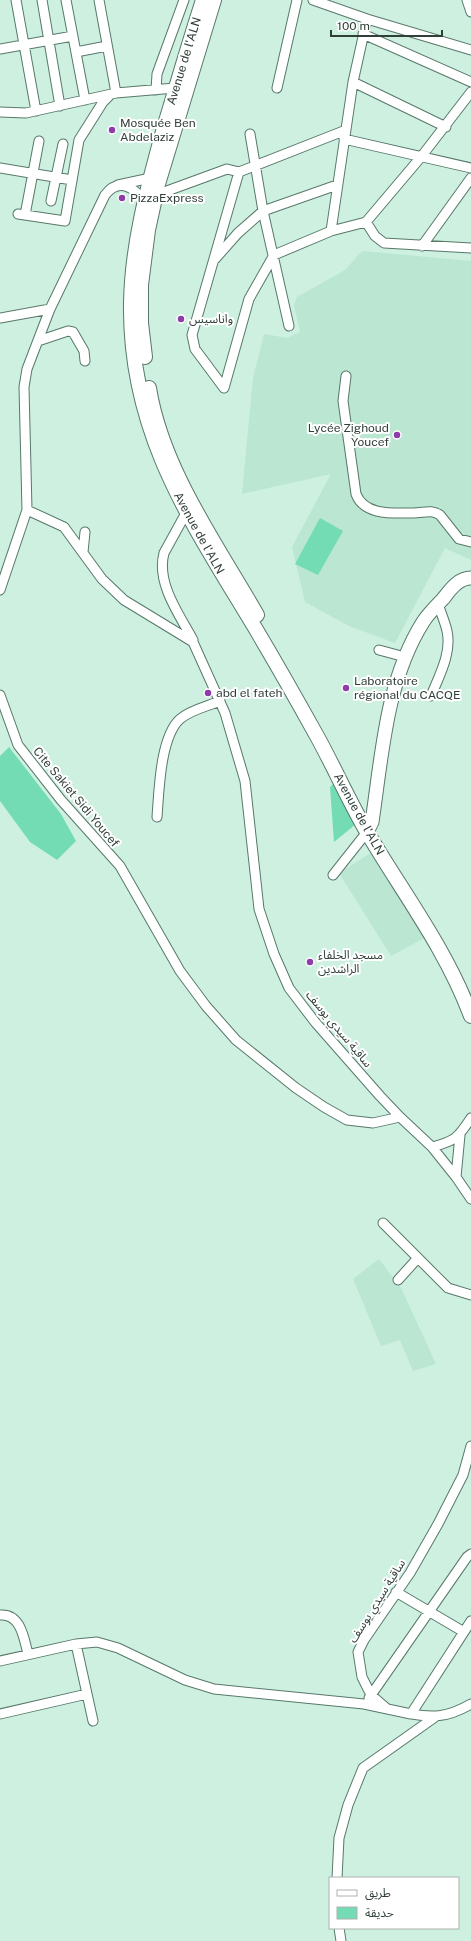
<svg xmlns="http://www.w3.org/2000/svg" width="471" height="1941" viewBox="0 0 471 1941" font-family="'Public Sans','Noto Sans Arabic',sans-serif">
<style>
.built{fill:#bae6d2}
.green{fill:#73dcb4}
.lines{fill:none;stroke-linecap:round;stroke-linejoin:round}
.minor-casing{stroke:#58786a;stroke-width:11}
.secondary-casing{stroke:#58786a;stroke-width:15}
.primary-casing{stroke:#58786a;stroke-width:16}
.minor{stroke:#fff;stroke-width:9}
.secondary{stroke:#fff;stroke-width:13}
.primary{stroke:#fff;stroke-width:14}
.poi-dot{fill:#8e3caa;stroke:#fff;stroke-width:1.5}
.labels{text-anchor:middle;stroke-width:4;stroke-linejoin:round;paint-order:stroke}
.street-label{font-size:12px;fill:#313f39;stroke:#fff}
.poi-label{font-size:12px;fill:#313f39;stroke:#fff;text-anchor:start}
</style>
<rect width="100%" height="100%" fill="#cdf0e0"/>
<!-- built -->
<path class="built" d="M362 251 471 261V560L445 548 395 643 349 626 305 602 292 547 331 474 242 494 253 378 264 334 287 338 300 332 294 305 297 297 345 270Z
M377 849 430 935 391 956 339 873Z
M379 1259 401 1288 436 1364 413 1371 400 1340 381 1346 353 1279Z"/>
<!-- green -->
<path class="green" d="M320 518 343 531 318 575 295 564Z
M9 747 61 814 76 841 57 860 30 842 0 801V756Z
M334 783 356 824 334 842 330 787Z"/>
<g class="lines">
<!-- minor casing -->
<g class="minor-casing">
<path id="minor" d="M16 0 36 111
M42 0 60 106
M66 0 85 100
M99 0 116 93
M313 0 367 19 471 50
M467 0 471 12
M363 34 471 82
M0 49 73 36
M76 52 107 46
M353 82 446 127
M277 88 297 0
M156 90 157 74 184 0
M0 112 26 113 116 93 175 88
M250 134 263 211 289 326
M344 139 471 168
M0 168 72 180
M118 185 155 177
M156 195 227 169 239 172
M51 201 63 144
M18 214 65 221 79 140 103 102 111 94
M25 215 39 141
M366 222 375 236 384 243 471 248
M331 231 353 82 367 19
M422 246 471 178
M215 259 238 233 263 211 337 185
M0 318 50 309
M38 341 68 331 73 332 84 351 85 361
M346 376 343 401 356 494C364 516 394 513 413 513 424 513 431 509 440 515L459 539 471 542
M224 388 249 299 274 255 331 231 366 222 421 157 471 92
M224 388 195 349 192 335 239 172 346 130
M27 510 64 527 102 579 124 600 193 642 225 713 245 781 259 909 274 954 289 988 315 1022 380 1096 400 1117 432 1147 456 1177 471 1199
M191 510 186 513 164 553C156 583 179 614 193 640
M83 552 85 532
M0 590 27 510 24 387 27 369 50 309 105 195C118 178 132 186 144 200
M379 650 405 657
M0 695 18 745 61 800 120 866 180 971 206 1006 236 1040 296 1088 324 1107 347 1120 373 1123 400 1117
M431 696C439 676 452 653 447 631 445 622 441 613 438 604
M157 817C159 792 160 737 180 719 190 710 208 706 220 701
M333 875 367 832
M432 1147C455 1141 458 1138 471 1118
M456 1177 460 1135
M383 1223 448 1288 471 1295
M398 1280 417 1259
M396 1592 464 1632
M0 1615C21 1613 24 1639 28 1654
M76 1644 93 1721
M0 1661 76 1644 97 1642 118 1648 185 1680 214 1689 364 1704 411 1714 471 1621
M369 1698 467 1557 471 1554
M386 1708 371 1695 362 1677 358 1652 364 1640 410 1573 438 1524 463 1475 471 1446
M406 1713C432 1718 447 1718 471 1704
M0 1714 87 1694
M337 1878 339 1838 348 1805 363 1768 435 1717
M339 1928 341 1941"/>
</g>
<!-- secondary casing -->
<g class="secondary-casing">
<path id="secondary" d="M367 832 372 822C382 755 386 681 423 622 428 614 436 606 443 599 450 590 458 578 471 578"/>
</g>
<!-- primary casing -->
<g class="primary-casing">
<path id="primary" d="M203 0C189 43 177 85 164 128 148 186 132 243 131 303 129 433 191 521 254 626 276 663 297 700 318 738 335 769 349 801 367 832 403 893 446 949 471 1016
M145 357 141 323V285L148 230 158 184 214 0
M149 388C162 469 217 545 257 615"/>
</g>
<!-- minor -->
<use href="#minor" class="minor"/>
<!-- secondary -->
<use href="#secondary" class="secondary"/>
<!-- primary -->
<use href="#primary" class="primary"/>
</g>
<!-- markers -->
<g class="poi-dot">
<circle cx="112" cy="130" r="4"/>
<circle cx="122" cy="198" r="4"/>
<circle cx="181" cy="319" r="4"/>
<circle cx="397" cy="435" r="4"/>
<circle cx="346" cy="688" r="4"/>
<circle cx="208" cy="693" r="4"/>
<circle cx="310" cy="962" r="4"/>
</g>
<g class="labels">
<!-- street labels -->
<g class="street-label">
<text transform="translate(184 61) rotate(-73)" y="4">Avenue de l'ALN</text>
<text transform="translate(199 533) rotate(61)" y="4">Avenue de l'ALN</text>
<text transform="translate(76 797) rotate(50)" y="4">Cite Sakiet Sidi Youcef</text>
<text transform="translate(359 814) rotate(61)" y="4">Avenue de l'ALN</text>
<text transform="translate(339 1029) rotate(50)" y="4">ساقية سيدي يوسف</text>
<text transform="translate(377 1601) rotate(-58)" y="4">ساقية سيدي يوسف</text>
</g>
<!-- poi labels -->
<g class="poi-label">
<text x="120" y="127">Mosquée Ben<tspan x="120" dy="14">Abdelaziz</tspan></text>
<text x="130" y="202">PizzaExpress</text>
<text x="189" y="323">واناسيس</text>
<text x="389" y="432" text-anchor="end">Lycée Zighoud<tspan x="389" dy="14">Youcef</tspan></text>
<text x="354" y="685">Laboratoire<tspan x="354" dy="14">régional du CACQE</tspan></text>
<text x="216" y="697">abd el fateh</text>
<text x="318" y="959">مسجد الخلفاء<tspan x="318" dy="14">الراشدين</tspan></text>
</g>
</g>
<!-- legend -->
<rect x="329" y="1877" width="130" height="52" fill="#ffffff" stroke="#adb2b0"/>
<rect x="337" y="1890" width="20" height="6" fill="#ffffff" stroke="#adb2b0"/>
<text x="365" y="1897" font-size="12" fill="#313f39">طريق</text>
<rect x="337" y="1907" width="20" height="12" fill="#73dcb4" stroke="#adb2b0"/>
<text x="365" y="1917" font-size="12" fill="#313f39">حديقة</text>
<!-- scale -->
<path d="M331 30v6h111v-6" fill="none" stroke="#313f39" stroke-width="2"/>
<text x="337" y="30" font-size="12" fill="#313f39" stroke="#ffffff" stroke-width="3" paint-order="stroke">100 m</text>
</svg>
